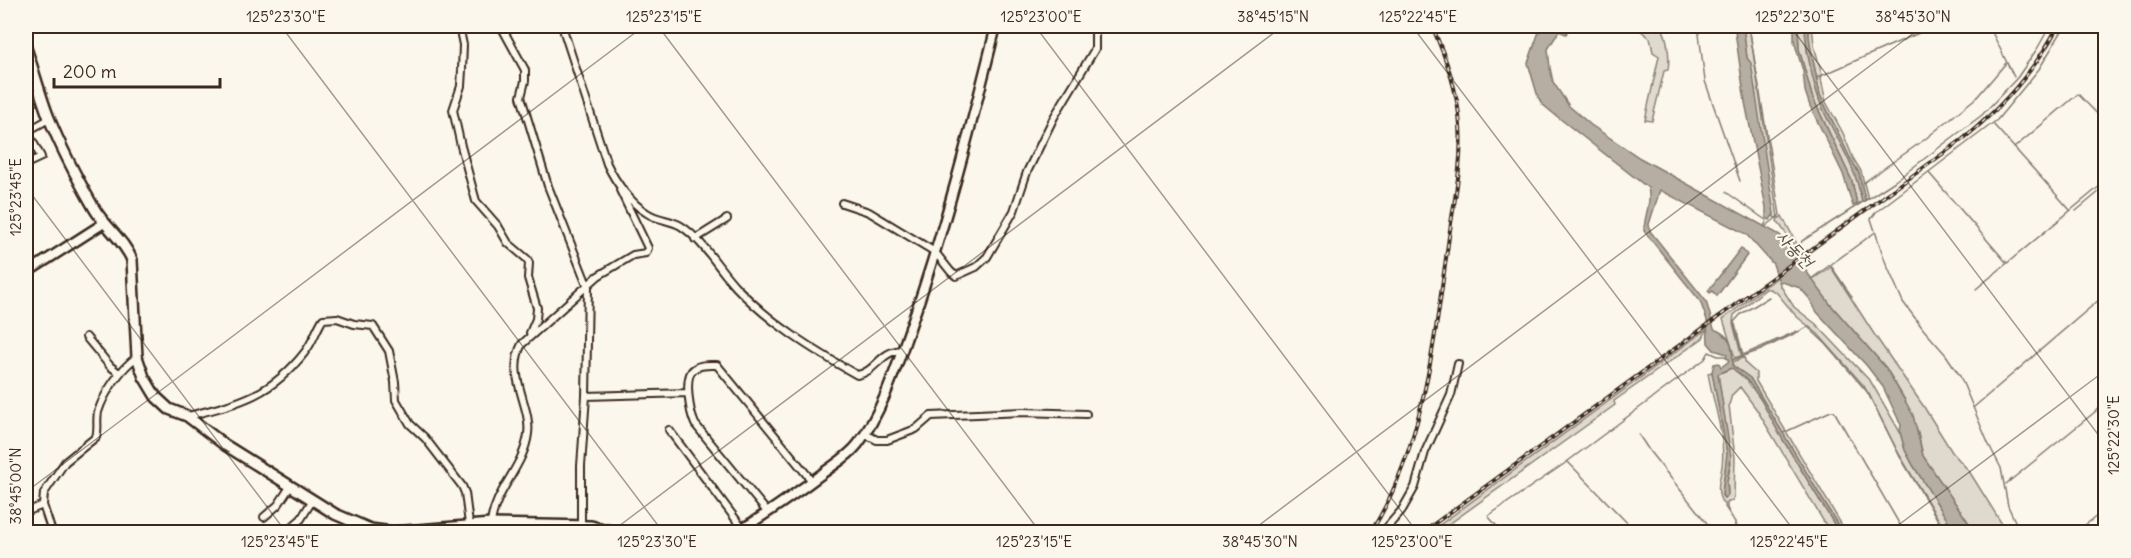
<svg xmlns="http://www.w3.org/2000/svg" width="2131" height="558" viewBox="0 0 2131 558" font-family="Delius,'Poor Story',sans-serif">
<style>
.green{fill:#dfd9ce;stroke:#8d8276;stroke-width:1.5}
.water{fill:#b6aea2;stroke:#85796d;stroke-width:1.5}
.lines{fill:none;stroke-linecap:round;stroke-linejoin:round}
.stream{stroke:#85796d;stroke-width:1.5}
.street-casing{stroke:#3b2a1e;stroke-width:10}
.secondary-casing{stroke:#3b2a1e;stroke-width:13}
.primary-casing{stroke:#3b2a1e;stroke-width:14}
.street{stroke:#fbf7ec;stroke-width:6}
.secondary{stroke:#fbf7ec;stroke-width:8}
.primary{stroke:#fbf7ec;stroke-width:9}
.rail-casing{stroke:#3b2a1e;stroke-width:4}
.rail{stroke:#fbf7ec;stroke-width:1.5;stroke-dasharray:4.5;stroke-linecap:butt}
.ticks{fill:none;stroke:#3b2a1e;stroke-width:1.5;stroke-opacity:0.45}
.labels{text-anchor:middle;stroke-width:4.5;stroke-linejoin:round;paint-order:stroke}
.water-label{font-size:18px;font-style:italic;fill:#605246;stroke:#fbf7ec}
.neatline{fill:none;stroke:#3b2a1e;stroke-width:2}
.ticks-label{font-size:15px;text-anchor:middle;fill:#3b2a1e}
</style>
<rect width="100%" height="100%" fill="#fbf7ec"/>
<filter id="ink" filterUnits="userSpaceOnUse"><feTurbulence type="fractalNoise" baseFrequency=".0167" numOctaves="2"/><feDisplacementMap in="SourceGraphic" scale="12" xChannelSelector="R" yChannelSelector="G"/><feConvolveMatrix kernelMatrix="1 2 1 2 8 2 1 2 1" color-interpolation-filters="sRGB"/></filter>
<g filter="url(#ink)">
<!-- green -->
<path class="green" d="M1642 26H1661C1668 37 1670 57 1668 70L1664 71 1652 121 1645 120 1659 56 1653 52 1650 38 1641 31Z
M1743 26H1749L1778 217 1780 218 1782 216 1803 255 1802 256 1777 221 1778 219 1774 217 1760 134 1755 90 1747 58Z
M1798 26H1805L1807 51 1819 99 1856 174 1862 202 1857 204 1852 181 1812 96 1799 49Z
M1808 26H1812L1814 45 1822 75 1821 79 1826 102 1843 133 1853 158 1861 171 1868 199 1865 200 1859 173 1850 158 1820 95 1810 45Z
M1831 267 1874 334 1924 407 1952 452 1969 471 2007 532H1975L1923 456 1918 433 1905 400 1886 368 1830 304 1813 282V279Z
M1778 277 1780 285 1794 307 1816 324 1871 382 1900 432 1905 450 1913 465 1955 532H1946L1899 454 1864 386 1818 334 1796 316 1777 293 1770 289H1766L1734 315 1733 323 1741 354 1735 324 1743 355 1797 331 1769 345 1735 358 1723 319Z
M1707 329 1703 338 1614 401 1615 405 1438 532H1430Z
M1744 357 1746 364 1756 373V381L1846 532H1842L1750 378 1733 366V362Z
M1729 368H1732L1747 380 1761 400 1780 435 1839 532H1830L1757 410 1740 387 1732 395 1729 405 1735 458 1734 496 1733 500 1727 503V508L1738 528 1736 532H1734L1735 522 1725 507V504L1722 503C1715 489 1720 481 1722 466 1726 435 1713 404 1708 373L1712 372 1727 453C1727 468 1722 481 1722 496L1724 498 1728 492 1727 482 1731 463 1718 374Z"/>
<!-- water -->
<path class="water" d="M1541 26H1570L1566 34 1559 31 1548 49 1550 68 1553 82 1569 106 1591 125 1640 158 1780 235 1830 304 1886 368 1913 415 1923 456 1975 532H1955L1913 465 1905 450 1900 432 1901 425 1883 387 1867 366 1817 312 1809 298 1800 288 1779 281 1773 264 1746 234 1660 190 1649 224 1650 231 1706 301 1714 329C1734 337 1732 348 1733 366L1750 378 1842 532H1839L1780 435 1761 400 1747 380 1732 368 1718 374 1731 457 1727 482 1728 495 1724 498 1722 495 1727 453 1712 372 1714 364 1719 363 1721 367 1728 362 1729 359 1726 358 1727 354 1714 350 1708 343 1707 320 1700 301 1644 231C1644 216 1652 203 1648 188L1554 114 1542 104 1538 97 1528 63Z
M1737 26H1743L1747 58 1751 63 1774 214 1770 220 1766 218V207L1745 102 1735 31Z
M1794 26H1798L1799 49 1812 96 1852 181 1857 204 1853 206 1843 174 1810 106 1805 91 1803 71 1794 41Z
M1805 26H1808L1810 45 1820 95 1850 158 1859 173 1865 200 1862 202C1856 167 1839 143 1824 112 1813 87 1806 52 1805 26Z
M1741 248 1747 255 1717 296 1712 291 1710 293 1708 291Z"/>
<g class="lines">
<!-- stream -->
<path class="stream" d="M1698 26 1705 81 1740 181
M1749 26 1780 215 1765 227
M1989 26 2014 77
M1816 78 1935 26
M1993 124 2070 210
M2014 148 2078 94 2106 123
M1929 173 2006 262
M1863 183 1924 140 1977 97 2006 63
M1726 192 1767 221 1764 226
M1855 207 1895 181 1982 115 2017 78 2037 49 2050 26
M2076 211 2106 186
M1800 245 1802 241 1855 207
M1831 266 1852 297
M1811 279 1874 233
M1976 289 2106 181
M1742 356 1734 322 1741 314 1769 297
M1732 360 1761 350 1808 327 1826 344 1869 394 1899 455 1945 532
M1974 407 2106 294
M1783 433 1831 411H1834L1904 532
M1639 435 1650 452 1714 532
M1568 462 1636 532
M2006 484 2106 403
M1502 532 1488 516 1564 464 1705 359 1709 352 1718 356H1726
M2020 532 2008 506 2001 468 1988 443 1960 376 1946 355 1924 330 1903 302 1885 261 1871 219 1876 212 1997 120 2039 69 2065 26
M2076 532 2106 509"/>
<!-- street casing -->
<g class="street-casing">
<path id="street" d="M459 26 463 45 462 70 461 86 453 110 461 146 476 201 498 226 508 243 527 259 529 263 528 278 537 308 536 319 530 333
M501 26 525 70V81L521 97 548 186 588 287 586 396 581 466V525
M562 26 607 164C615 181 630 203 647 213 657 220 671 220 681 226 703 240 718 268 736 287 771 324 813 350 857 375 876 372 880 351 902 350
M26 137 33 128 49 119
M26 164 41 157 28 133
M842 203 869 212 935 252 951 272 956 276 976 267 987 257 1014 211 1027 172 1054 117 1095 49V26
M695 239 727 219
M86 337 110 366 119 373
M586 396 688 393
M188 416C239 403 271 396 305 352 313 342 316 330 323 319L337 318 354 324 373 326 389 351 395 382 396 400 410 424 425 438 462 486 465 493 469 524
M669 430 743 529
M865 434 877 440H887L916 429 931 416 1023 412 1086 414
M26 512 43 505
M768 513 695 424C690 413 683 376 694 369 700 364 709 365 717 365L812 481
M264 517 278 505 290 487
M491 524C494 491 524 467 528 434 532 406 505 375 522 344L598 276 633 255 646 253 648 248 620 190
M52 532 43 505 44 493 65 462 96 437C99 429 96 421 98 412 104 393 121 368 137 357
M286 532 301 519 312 501
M1383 532 1402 510 1415 487 1425 452 1451 395 1458 364"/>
</g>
<!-- secondary casing -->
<g class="secondary-casing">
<path id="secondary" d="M26 273 104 223
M737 532C767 514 795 494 823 473 835 464 849 456 858 444 882 413 897 365 910 328 945 229 971 127 996 26"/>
</g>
<!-- primary casing -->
<g class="primary-casing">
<path id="primary" d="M26 48C34 71 40 95 49 118 61 148 78 180 94 208 105 227 124 240 132 260L137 357 144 377 156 397 169 409 187 416 225 445 335 514 370 529 393 532 491 524 591 526 615 532"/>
</g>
<!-- street -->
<use href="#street" class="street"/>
<!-- secondary -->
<use href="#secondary" class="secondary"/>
<!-- primary -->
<use href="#primary" class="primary"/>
<!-- rail casing -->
<g class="rail-casing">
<path id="rail" d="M1371 532C1424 447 1434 341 1448 244 1453 205 1463 166 1460 126 1458 91 1446 58 1432 26
M1423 532 1963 139C2002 107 2035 71 2058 26"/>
</g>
<!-- rail -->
<use href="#rail" class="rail"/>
</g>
</g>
<!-- ticks -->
<path class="ticks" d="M281 26 663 532M658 26 1040 532M1035 26 1417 532M1412 26 1795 532M1790 26 2106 445M26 187 286 532M26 492 644 26M611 532 1283 26M1250 532 1923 26M1889 532 2106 370"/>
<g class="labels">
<!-- water labels -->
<g class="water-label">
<text transform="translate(1795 249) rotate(46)" y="6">사동천</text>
</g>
</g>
<!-- margin -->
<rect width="2131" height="558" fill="none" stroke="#fbf7ec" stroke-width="66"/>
<!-- scale -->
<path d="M54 78v9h166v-9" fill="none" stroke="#3b2a1e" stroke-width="3"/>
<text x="63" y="78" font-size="18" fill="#3b2a1e" stroke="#fbf7ec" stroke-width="4.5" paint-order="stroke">200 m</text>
<rect x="33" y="33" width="2065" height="492" class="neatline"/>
<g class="ticks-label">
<text x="286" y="22">125°23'30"E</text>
<text x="664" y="22">125°23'15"E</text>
<text x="1041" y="22">125°23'00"E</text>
<text x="1273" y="22">38°45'15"N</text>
<text x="1418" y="22">125°22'45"E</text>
<text x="1795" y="22">125°22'30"E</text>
<text x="1913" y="22">38°45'30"N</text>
<text transform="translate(16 197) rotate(-90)" y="5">125°23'45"E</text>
<text transform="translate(2114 435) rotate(-90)" y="5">125°22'30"E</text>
<text transform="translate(16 486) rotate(-90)" y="5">38°45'00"N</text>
<text x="280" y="547">125°23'45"E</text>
<text x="657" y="547">125°23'30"E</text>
<text x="1034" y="547">125°23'15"E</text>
<text x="1260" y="547">38°45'30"N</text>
<text x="1412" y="547">125°23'00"E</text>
<text x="1789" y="547">125°22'45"E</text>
</g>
</svg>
